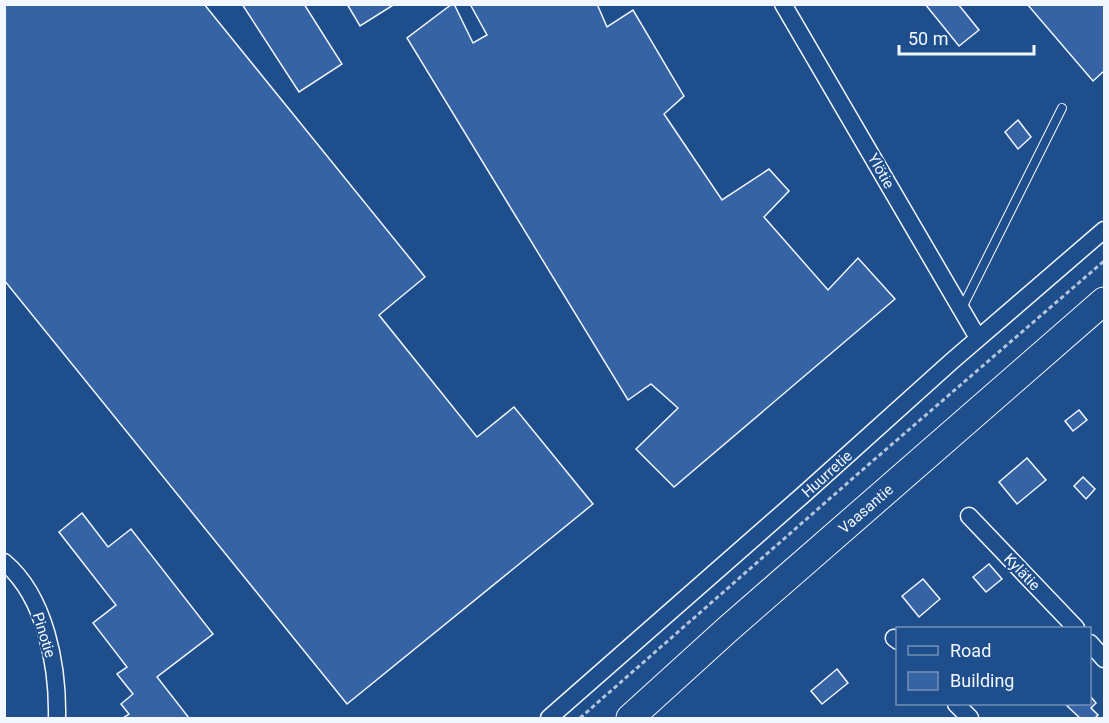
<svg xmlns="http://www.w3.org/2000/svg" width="1109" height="723" viewBox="0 0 1109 723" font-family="Roboto,sans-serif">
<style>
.building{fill:#3563a3;stroke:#f2f6ff;stroke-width:1.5}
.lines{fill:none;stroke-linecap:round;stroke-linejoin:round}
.service-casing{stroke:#f2f6ff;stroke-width:10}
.minor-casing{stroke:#f2f6ff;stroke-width:19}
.trunk-casing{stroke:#f2f6ff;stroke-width:29}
.path{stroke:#b3c4dc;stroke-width:3;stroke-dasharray:4.5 3;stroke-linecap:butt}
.service{stroke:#1f4e8c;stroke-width:8}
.minor{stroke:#1f4e8c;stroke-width:16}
.trunk{stroke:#1f4e8c;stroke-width:27}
.labels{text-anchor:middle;stroke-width:4.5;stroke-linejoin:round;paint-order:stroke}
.street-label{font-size:15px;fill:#f2f6ff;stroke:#1f4e8c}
</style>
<rect width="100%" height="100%" fill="#1f4e8c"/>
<!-- building -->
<path class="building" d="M4 4H204L425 277 379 315 477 437 514 407 593 504 347 704 4 280Z
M242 4H304L342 64 299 92Z
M347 4H395L360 26Z
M452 4H454L473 43 487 35 470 4H597L607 27 633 10 684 96 664 114 722 200 769 169 789 191 764 217 828 290 858 258 895 299 674 487 636 449 678 408 651 384 628 400 407 38Z
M925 4H958L979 30 959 46Z
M1027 4H1104V71L1093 81Z
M1018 120 1031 137 1018 149 1005 132Z
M1079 410 1087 420 1073 431 1065 421Z
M1027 458 1046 480 1017 504 999 482Z
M1083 477 1095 489 1086 499 1074 486Z
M82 513 108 547 131 529 213 634 157 677 189 718H123L129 714 121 704 133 694 117 674 127 667 93 623 116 605 59 532Z
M989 564 1002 579 986 592 973 577Z
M923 579 940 599 919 617 902 596Z
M837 669 848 683 822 704 811 691Z
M1090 696 1096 703 1091 708 1098 715 1095 718H1080L1066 705 1090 704Z"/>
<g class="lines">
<!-- service casing -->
<g class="service-casing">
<path id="service" d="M962 308 1062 108"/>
</g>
<!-- minor casing -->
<g class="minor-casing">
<path id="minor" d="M783 4 978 338
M969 516 1076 628
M4 562C46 597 58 667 57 718
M894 638 898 641
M1090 643 1104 659
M956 704 970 718
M549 718 803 495 952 361 1104 230"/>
</g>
<!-- trunk casing -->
<g class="trunk-casing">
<path id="trunk" d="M630 718 728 629 1104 301"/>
</g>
<!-- path -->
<path class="path" d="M580 718 868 465 1104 261"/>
<!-- service -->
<use href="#service" class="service"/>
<!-- minor -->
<use href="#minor" class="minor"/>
<!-- trunk -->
<use href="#trunk" class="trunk"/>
</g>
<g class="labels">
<!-- street labels -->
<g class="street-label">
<text transform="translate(881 171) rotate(60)" y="5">Ylötie</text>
<text transform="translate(827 474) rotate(-42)" y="5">Huurretie</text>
<text transform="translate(866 509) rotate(-41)" y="5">Vaasantie</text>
<text transform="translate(1022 572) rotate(46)" y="5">Kylätie</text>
<text transform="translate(44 635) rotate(73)" y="5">Pinotie</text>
</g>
</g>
<!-- border -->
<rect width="1109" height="723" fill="none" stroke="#f2f6ff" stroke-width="12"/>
<!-- legend -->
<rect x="896" y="627" width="195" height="78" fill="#1f4e8c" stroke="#7391ba" stroke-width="1.5"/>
<rect x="908" y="646" width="30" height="9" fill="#1f4e8c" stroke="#7391ba" stroke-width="1.5"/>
<text x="950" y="657" font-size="18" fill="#f2f6ff">Road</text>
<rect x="908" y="672" width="30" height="18" fill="#3563a3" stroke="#7391ba" stroke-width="1.5"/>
<text x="950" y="687" font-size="18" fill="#f2f6ff">Building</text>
<!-- scale -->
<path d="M899 45v9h135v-9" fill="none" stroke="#f2f6ff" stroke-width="3"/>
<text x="908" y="45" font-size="18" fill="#f2f6ff" stroke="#1f4e8c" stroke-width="4.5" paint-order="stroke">50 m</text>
</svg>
